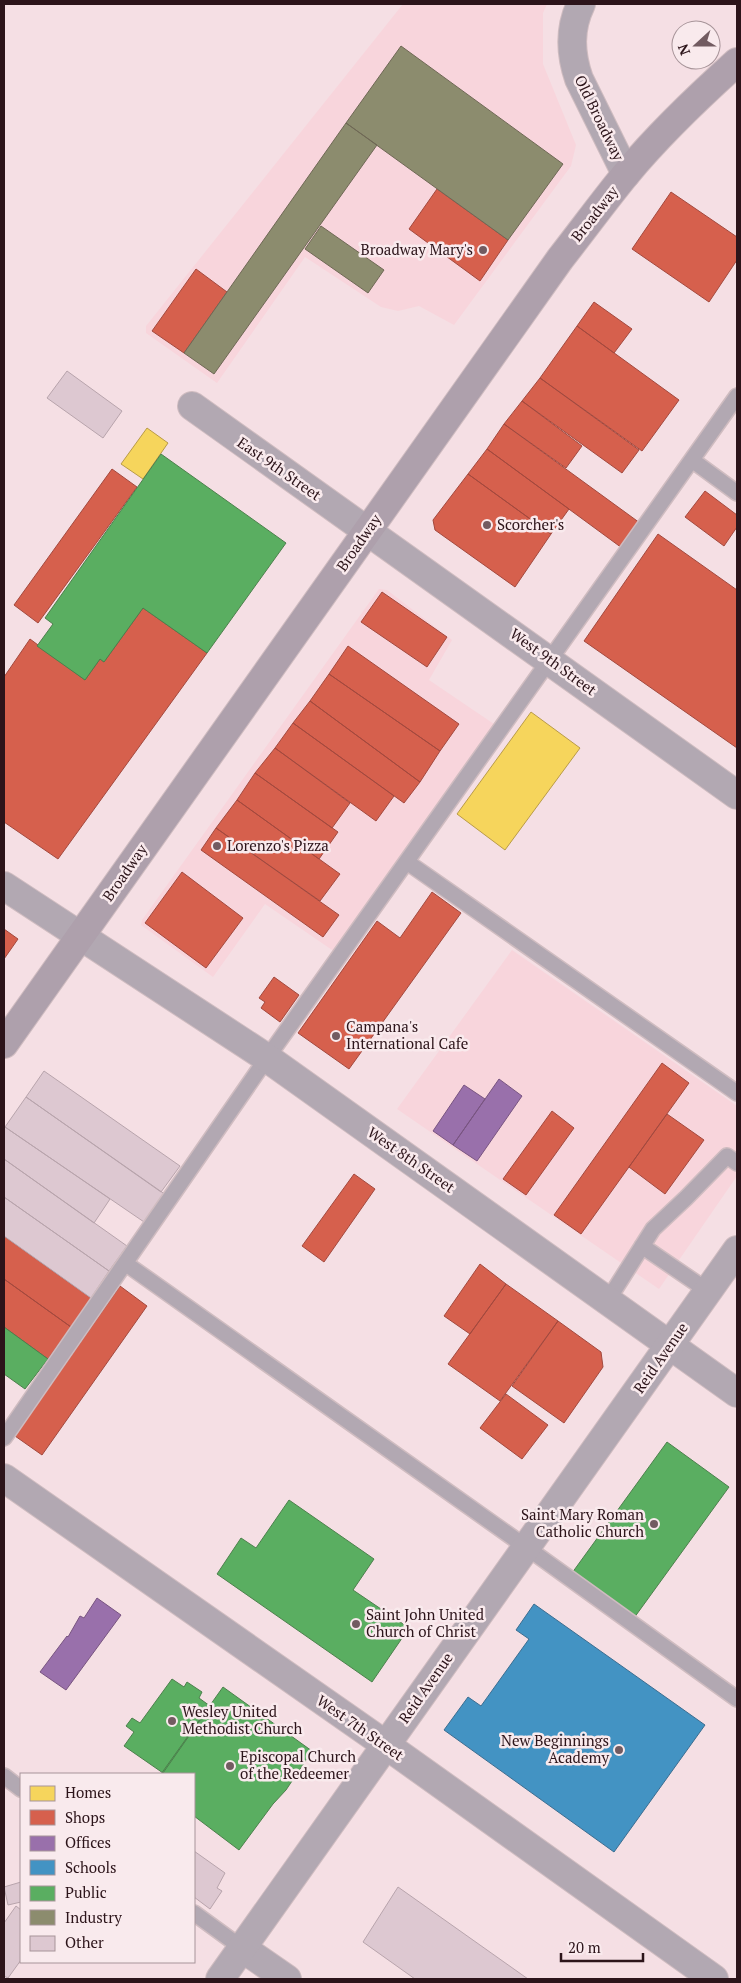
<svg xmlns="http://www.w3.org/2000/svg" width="741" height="1983" viewBox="0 0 741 1983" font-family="'PT Serif',serif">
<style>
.built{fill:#f8d5dc}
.homes{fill:#f6d55c;stroke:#b99b48}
.shops{fill:#d6604d;stroke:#a3493e}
.offices{fill:#9970ab;stroke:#785480}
.schools{fill:#4393c3;stroke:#3c6d90}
.public{fill:#5aae61;stroke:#4c804c}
.industry{fill:#8c8c6e;stroke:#6f6855}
.building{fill:#ddc8d1;stroke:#b8a4ac}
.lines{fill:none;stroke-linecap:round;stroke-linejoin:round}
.service-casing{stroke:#cfbcc0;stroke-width:18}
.minor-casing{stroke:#cfbcc0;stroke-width:30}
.tertiary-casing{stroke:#cfbcc0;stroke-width:30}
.primary-casing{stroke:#cfbcc0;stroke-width:30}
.service{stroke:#b2a8b2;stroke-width:15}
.minor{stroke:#b2a8b2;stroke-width:28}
.tertiary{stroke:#b2a8b2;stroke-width:28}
.primary{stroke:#aea0ac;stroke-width:28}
.poi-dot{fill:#725b61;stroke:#f9eaed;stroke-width:2}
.labels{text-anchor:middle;stroke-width:5;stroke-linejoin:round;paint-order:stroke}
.street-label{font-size:15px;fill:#2c141a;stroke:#f9eaed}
.poi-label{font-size:15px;fill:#2c141a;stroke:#f9eaed;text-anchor:start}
</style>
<rect width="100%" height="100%" fill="#f5dfe4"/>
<!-- built -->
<path class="built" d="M403 4H547L543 13V64L576 145 571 166 454 325 419 306 398 311 381 307 305 257 217 383 146 333V326Z
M379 589 387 590 452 640 429 680 494 724 335 952 265 904 213 977 141 925 142 920Z
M512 950 737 1106V1176L659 1289 397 1109Z"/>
<!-- homes -->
<path class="homes" d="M147 428 168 443 143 479 121 464Z
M531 712 580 748 505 850 457 814Z"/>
<!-- shops -->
<path class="shops" d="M437 189 508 240 480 281 409 229Z
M671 192 737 237V260L709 302 632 249Z
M196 269 227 292 184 353 152 331Z
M594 302 632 329 614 353 577 326Z
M577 326 679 400 642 451 540 378Z
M540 378 639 450 622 473 522 401Z
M522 401 582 446 566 468 504 424Z
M504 424 640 523 622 548 487 449Z
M487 449 569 509 551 534 468 474Z
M112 469 137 487 38 623 14 605Z
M468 474 551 534 515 587 435 530 433 520Z
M705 491 737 515V527L724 546 685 517Z
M658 534 737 590V748L584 641Z
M382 592 447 637 427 667 361 622Z
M143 608 207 653 58 859 4 822V677L30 639 85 680 100 659 104 662Z
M348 646 459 724 440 751 329 674Z
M329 674 440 751 420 782 310 701Z
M310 701 420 782 404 803 293 723Z
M293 723 394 796 376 821 275 748Z
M275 748 350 803 332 828 255 773Z
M255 773 338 832 319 859 237 800Z
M237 800 340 874 320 901 216 828Z
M216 828 339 915 323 937 201 850Z
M182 872 243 918 206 968 145 923Z
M432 892 461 913 349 1069 298 1033 377 921 400 938Z
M4 929 18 939 4 959Z
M274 977 299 995 280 1022 261 1008 265 1002 259 998Z
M662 1063 689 1083 581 1234 554 1215Z
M552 1111 574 1128 526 1195 503 1179Z
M667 1114 704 1140 665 1194 629 1167Z
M354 1174 375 1189 324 1262 302 1246Z
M4 1236 91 1298 71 1327 4 1279Z
M480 1264 506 1284 470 1334 444 1316Z
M4 1279 71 1327 48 1359 4 1327Z
M506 1284 558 1321 500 1401 448 1364Z
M120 1286 147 1306 42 1455 15 1436Z
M558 1321 601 1352 603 1367 564 1423 512 1386Z
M506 1394 548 1425 522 1459 480 1428Z"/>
<!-- offices -->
<path class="offices" d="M499 1079 522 1096 477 1161 453 1145Z
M464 1085 485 1099 453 1145 433 1131Z
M97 1598 121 1615 66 1690 40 1672 67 1636 68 1637 80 1616 84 1618Z"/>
<!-- schools -->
<path class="schools" d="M534 1604 705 1725 614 1852 444 1730 468 1697 481 1706 529 1639 516 1630Z"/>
<!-- public -->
<path class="public" d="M161 454 286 543 207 653 143 608 104 662 100 659 85 680 37 646 53 624 45 618Z
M4 1327 48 1359 25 1389 4 1374Z
M667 1442 729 1487 634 1618 572 1573Z
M289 1500 374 1559 353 1590 409 1628 372 1682 217 1574 241 1538 256 1548Z
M172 1679 184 1687 187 1682 202 1692 199 1698 210 1706 163 1773 124 1746 134 1732 126 1726 132 1718 140 1723Z
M223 1687 312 1751 286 1790 273 1804 239 1850 194 1816V1774H161Z"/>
<!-- industry -->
<path class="industry" d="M401 46 563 164 508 240 346 123Z
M346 123 377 145 214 374 184 353Z
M321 226 384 270 368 293 305 249Z"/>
<!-- building -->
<path class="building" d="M67 371 122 411 103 438 47 398Z
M44 1071 180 1166 161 1192 26 1097Z
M26 1097 166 1195 147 1224 5 1127Z
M5 1127 110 1199 94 1223 4 1159V1129Z
M4 1159 127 1246 109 1271 4 1197Z
M4 1197 109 1271 91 1298 4 1236Z
M194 1851 225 1873 217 1888 222 1891 210 1909 194 1897Z
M21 1882V1902L8 1905 4 1887Z
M398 1887 528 1979H415L363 1942Z
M16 1906 21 1910V1960L8 1978 4 1976V1923Z"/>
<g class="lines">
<!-- service casing -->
<g class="service-casing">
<path id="service" d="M692 460 737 493
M407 862 737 1093
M642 1246 708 1291
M125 1263 526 1547 737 1699
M608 1300 653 1229 686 1198 727 1156 737 1163
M4 1438 267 1058 737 396
M4 1776 21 1789
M194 1913 242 1948"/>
</g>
<!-- minor casing -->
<g class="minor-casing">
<path id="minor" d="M581 4C569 29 570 53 579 79L626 174
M192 406 737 795
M4 886 267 1058 737 1393
M4 1478 386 1745 714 1979
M242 1948 287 1979"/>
</g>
<!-- tertiary casing -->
<g class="tertiary-casing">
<path id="tertiary" d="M220 1979 737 1250"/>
</g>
<!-- primary casing -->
<g class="primary-casing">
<path id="primary" d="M4 1044 560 259C582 231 603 202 626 174 660 133 698 97 737 62"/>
</g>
<!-- service -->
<use href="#service" class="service"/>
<!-- minor -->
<use href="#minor" class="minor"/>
<!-- tertiary -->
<use href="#tertiary" class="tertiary"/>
<!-- primary -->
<use href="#primary" class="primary"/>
</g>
<!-- markers -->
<g class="poi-dot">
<circle cx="483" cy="250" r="5"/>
<circle cx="487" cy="525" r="5"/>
<circle cx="217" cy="846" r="5"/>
<circle cx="336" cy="1036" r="5"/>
<circle cx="654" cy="1524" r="5"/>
<circle cx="356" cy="1624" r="5"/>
<circle cx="172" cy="1721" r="5"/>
<circle cx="619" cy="1750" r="5"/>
<circle cx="230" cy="1766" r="5"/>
</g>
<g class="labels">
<!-- street labels -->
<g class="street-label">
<text transform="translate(599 118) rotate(64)" y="5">Old Broadway</text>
<text transform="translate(595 214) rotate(-52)" y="5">Broadway</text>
<text transform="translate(279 469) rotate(35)" y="5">East 9th Street</text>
<text transform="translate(359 543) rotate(-55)" y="5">Broadway</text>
<text transform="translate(553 662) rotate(36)" y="5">West 9th Street</text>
<text transform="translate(125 873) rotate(-55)" y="5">Broadway</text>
<text transform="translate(411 1160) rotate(35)" y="5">West 8th Street</text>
<text transform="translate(661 1358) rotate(-55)" y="5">Reid Avenue</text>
<text transform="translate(426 1688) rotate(-55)" y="5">Reid Avenue</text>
<text transform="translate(360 1728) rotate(35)" y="5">West 7th Street</text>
</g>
<!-- poi labels -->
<g class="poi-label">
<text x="473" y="255" text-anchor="end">Broadway Mary's</text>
<text x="497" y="530">Scorcher's</text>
<text x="227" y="851">Lorenzo's Pizza</text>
<text x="346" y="1032">Campana's<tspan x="346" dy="17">International Cafe</tspan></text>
<text x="644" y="1520" text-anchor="end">Saint Mary Roman<tspan x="644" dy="17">Catholic Church</tspan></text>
<text x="366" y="1620">Saint John United<tspan x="366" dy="17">Church of Christ</tspan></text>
<text x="182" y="1717">Wesley United<tspan x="182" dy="17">Methodist Church</tspan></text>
<text x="609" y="1746" text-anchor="end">New Beginnings<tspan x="609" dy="17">Academy</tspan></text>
<text x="240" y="1762">Episcopal Church<tspan x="240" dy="17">of the Redeemer</tspan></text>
</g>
</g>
<!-- border -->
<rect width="741" height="1983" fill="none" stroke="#2c141a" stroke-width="10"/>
<!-- legend -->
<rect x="20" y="1773" width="175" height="190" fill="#f9eaed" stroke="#a79499"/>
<rect x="30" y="1786" width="25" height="15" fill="#f6d55c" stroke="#a79499"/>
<text x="65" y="1798" font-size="15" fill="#2c141a">Homes</text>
<rect x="30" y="1810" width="25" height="15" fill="#d6604d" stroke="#a79499"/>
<text x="65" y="1823" font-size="15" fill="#2c141a">Shops</text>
<rect x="30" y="1836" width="25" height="15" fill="#9970ab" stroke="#a79499"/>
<text x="65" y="1848" font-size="15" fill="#2c141a">Offices</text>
<rect x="30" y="1860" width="25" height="15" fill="#4393c3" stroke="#a79499"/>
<text x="65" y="1873" font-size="15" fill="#2c141a">Schools</text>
<rect x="30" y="1886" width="25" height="15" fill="#5aae61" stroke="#a79499"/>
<text x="65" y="1898" font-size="15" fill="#2c141a">Public</text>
<rect x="30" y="1910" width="25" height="15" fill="#8c8c6e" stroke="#a79499"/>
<text x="65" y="1923" font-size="15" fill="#2c141a">Industry</text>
<rect x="30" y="1936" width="25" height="15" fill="#ddc8d1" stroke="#a79499"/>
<text x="65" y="1948" font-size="15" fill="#2c141a">Other</text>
<!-- north arrow -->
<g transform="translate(696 45) rotate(249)"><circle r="24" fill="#f9eaed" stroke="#a79499"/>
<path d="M0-4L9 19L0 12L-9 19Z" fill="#725b61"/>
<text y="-8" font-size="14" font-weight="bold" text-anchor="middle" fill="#2c141a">N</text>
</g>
<!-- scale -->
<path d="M561 1953v8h82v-8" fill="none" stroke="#2c141a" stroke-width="2.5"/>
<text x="568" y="1953" font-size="15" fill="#2c141a" stroke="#f9eaed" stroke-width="4" paint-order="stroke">20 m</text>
</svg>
